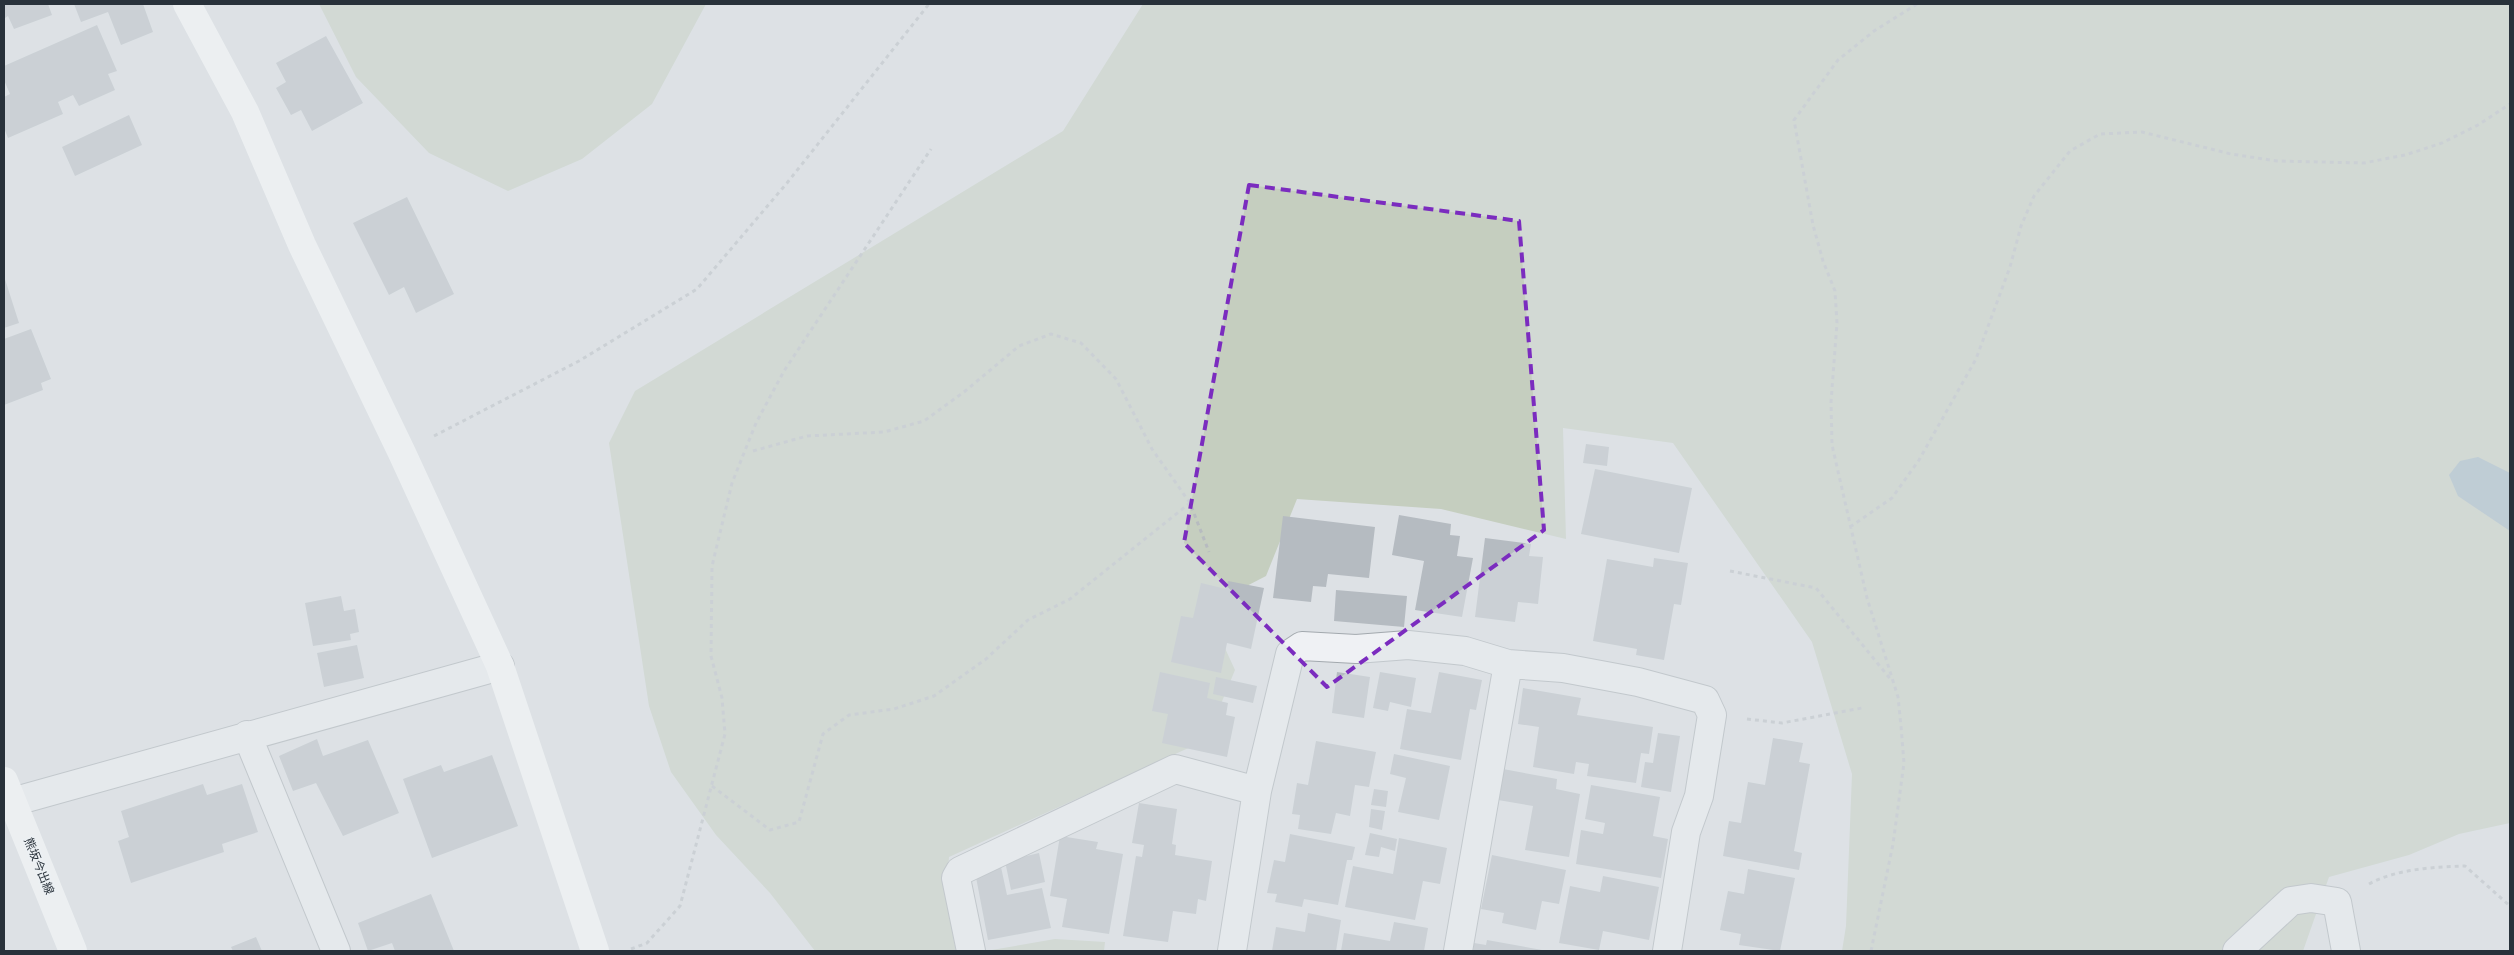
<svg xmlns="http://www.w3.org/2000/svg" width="2514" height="955" viewBox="0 0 2514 955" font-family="'Noto Sans','Noto Sans JP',sans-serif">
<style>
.green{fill:#c5cebf}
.water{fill:#9cb3c1}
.building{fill:#b5bbc1}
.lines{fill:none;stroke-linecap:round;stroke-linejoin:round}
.street-casing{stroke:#a3a9ae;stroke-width:30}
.path{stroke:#b7bbc0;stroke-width:3;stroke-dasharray:4 4;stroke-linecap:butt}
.street{stroke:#eff1f4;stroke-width:28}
.secondary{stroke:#fff;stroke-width:28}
.marked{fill:none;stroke:#7b2cbf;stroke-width:4;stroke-dasharray:10 6;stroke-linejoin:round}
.labels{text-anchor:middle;stroke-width:4;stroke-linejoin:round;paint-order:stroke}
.street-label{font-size:12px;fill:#28313a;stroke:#ecf0f3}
</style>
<rect width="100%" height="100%" fill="#dde1e5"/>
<!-- green -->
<path class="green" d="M319 4H706L652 104 582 159 508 191 429 153 356 77Z
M1143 4H2510V823L2459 834 2409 855 2329 877 2303 951H1842L1846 926 1852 774 1812 642 1673 443 1563 428 1566 539 1441 509 1297 499 1266 576 1206 607 1235 670 1206 740 949 857 946 899 956 951H815L770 893 716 835 671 772 649 706 609 443 635 391 1063 131Z
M1055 939 1105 942 1104 951H986Z"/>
<!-- water -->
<path class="water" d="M2478 457 2510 473V531L2458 496 2449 475 2460 461Z"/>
<!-- building -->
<path class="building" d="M4 4H48L52 15 14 29 8 16 5 18 4 16Z
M74 4H143L153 32 121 45 108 12 81 22Z
M97 25 117 71 108 74 115 90 79 106 73 95 58 102 63 114 8 138 4 128V97L10 94 4 80V66Z
M326 36 363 103 312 131 301 110 291 115 276 88 286 82 276 63Z
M129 115 142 145 75 176 62 147Z
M407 197 454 294 416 313 404 287 389 295 353 223Z
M4 276 19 323 4 328Z
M31 329 51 379 41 383 43 390 4 405V339Z
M1586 444 1609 447 1607 466 1583 463Z
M1595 469 1692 488 1679 553 1581 534Z
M1399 515 1451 524 1450 535 1460 536 1457 556 1473 558 1462 617 1415 610 1424 561 1392 555Z
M1283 516 1375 527 1369 578 1328 574 1326 587 1313 586 1311 602 1273 598Z
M1485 538 1531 544 1529 556 1543 557 1538 604 1518 602 1515 622 1475 617Z
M1654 558 1688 563 1681 605 1674 604 1664 660 1636 655 1637 649 1593 641 1607 559 1653 567Z
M1228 581 1264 588 1251 649 1227 643 1221 673 1171 662 1181 616 1193 618 1201 583 1226 589Z
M1336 590 1407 596 1404 627 1334 621Z
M341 596 344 611 355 609 359 632 350 634 351 640 313 646 305 603Z
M357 645 364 678 324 687 317 653Z
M1160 672 1210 683 1207 698 1228 703 1226 715 1235 717 1227 757 1162 743 1168 714 1152 711Z
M1337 672 1370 677 1364 718 1332 713Z
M1380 672 1416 678 1411 707 1390 702 1388 711 1373 708Z
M1439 672 1482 680 1476 710 1470 709 1461 760 1400 749 1407 709 1431 713Z
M1216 677 1257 686 1253 703 1213 694Z
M1523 688 1581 698 1577 715 1653 727 1649 754 1641 753 1636 783 1587 776 1589 764 1576 762 1574 774 1533 767 1539 727 1518 724Z
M1658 733 1680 736 1671 792 1641 787 1645 762 1653 763Z
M1773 738 1803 743 1799 762 1810 764 1794 851 1802 853 1799 870 1723 856 1729 821 1741 823 1748 782 1765 785Z
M317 739 323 756 368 740 399 813 343 836 316 783 293 791 279 756Z
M1316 741 1376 752 1369 787 1355 785 1350 816 1336 813 1331 834 1298 829 1300 815 1292 814 1297 783 1308 785Z
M1394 754 1450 766 1439 820 1398 812 1406 778 1390 774Z
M492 755 518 826 432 858 403 779 441 765 444 772Z
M1503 769 1557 779 1556 789 1580 794 1569 857 1525 850 1533 806 1498 800Z
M203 784 207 795 242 784 258 832 222 844 224 852 131 883 118 841 129 837 121 811Z
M1591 785 1660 797 1653 836 1668 839 1661 878 1576 864 1581 830 1603 834 1605 823 1585 819Z
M1374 789 1388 791 1386 807 1371 805Z
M1139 803 1177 809 1172 844 1176 845 1175 855 1212 861 1206 901 1198 899 1196 914 1173 911 1168 942 1123 936 1136 856 1142 857 1144 845 1132 843Z
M1371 809 1385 811 1382 830 1369 827Z
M1370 833 1397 839 1395 851 1381 847 1379 857 1365 855Z
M1290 834 1355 847 1352 860H1347L1338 905 1304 899 1302 907 1275 902 1277 894 1267 893 1274 860 1285 862Z
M1060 836 1098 842 1096 849 1123 854 1109 934 1062 927 1067 899 1050 896Z
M1399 838 1447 848 1440 884 1423 881 1415 920 1345 907 1353 866 1393 874Z
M1039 853 1045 882 1011 890 1005 861Z
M1492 855 1566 870 1559 904 1542 901 1536 930 1502 923 1504 913 1481 909Z
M1001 867 1007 895 1042 888 1051 928 988 940 975 872Z
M1748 869 1795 878 1780 951 1739 945 1741 934 1720 930 1728 891 1744 894Z
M1603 876 1659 887 1649 940 1603 931 1599 950 1559 943 1570 886 1600 892Z
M431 894 454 951H395L392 943 368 951 358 923Z
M1308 913 1341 920 1336 951H1272L1276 927 1305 932Z
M1394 922 1428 928 1424 951H1341L1344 933 1390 941Z
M256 937 262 951H233L231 947Z
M1487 940 1542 950V951H1473L1474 943 1486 945Z"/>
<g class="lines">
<!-- street casing -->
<g class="street-casing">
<path id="street" d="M247 735 336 951
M12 802 500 666
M971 951 956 878 960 871 1175 769 1257 791
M1232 951 1257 791 1290 654 1302 646 1356 649 1408 645 1465 651 1508 664 1563 668 1638 682 1705 700 1712 715 1699 796 1686 832 1667 951
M1458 951 1508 664
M2237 951 2291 901 2311 898 2337 902 2346 951"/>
</g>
<!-- path -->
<path class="path" d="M434 436 579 361 697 289 787 183 929 4
M753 451 807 436 884 432 924 421 964 392 1019 346 1051 334 1081 343 1116 379 1152 449 1190 503 1209 552
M1850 527 1892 498 1919 460 1976 359 2010 267 2021 226 2034 196 2070 151 2100 134 2142 132 2231 154 2277 161 2364 163 2405 155 2442 143 2478 125 2510 104
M1730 571 1816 588 1892 681
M1747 719 1782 723 1862 708
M712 786 770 830 799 822 823 734 849 715 894 709 934 696 986 659 1028 620 1070 599 1190 503
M2369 884C2396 869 2434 867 2465 866L2510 906
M631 949 647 943 680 906 725 734 722 698 711 656 712 566 732 483 756 423 784 371 931 149
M1871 951 1893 844 1904 763 1901 726 1898 697 1867 598 1832 445 1831 402 1837 323 1835 291 1823 261 1813 225 1794 120 1838 60 1874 31 1917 4"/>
<!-- street -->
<use href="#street" class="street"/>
<!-- secondary -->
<path class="secondary" d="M187 4 245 112 302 245 402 453 500 666 595 951
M4 781 73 951"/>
</g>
<!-- marked area -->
<path d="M0 0H2514V955H0ZM1249 185 1519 221 1544 530 1327 687 1184 543Z" fill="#dde1e5" fill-opacity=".55" fill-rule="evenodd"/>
<path class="marked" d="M1249 185 1519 221 1544 530 1327 687 1184 543Z"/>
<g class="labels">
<!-- street labels -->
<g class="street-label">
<text transform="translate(39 866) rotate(68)" y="4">熊坂今出線</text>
</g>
</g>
<!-- border -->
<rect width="2514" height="955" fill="none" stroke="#28313a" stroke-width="10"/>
</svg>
